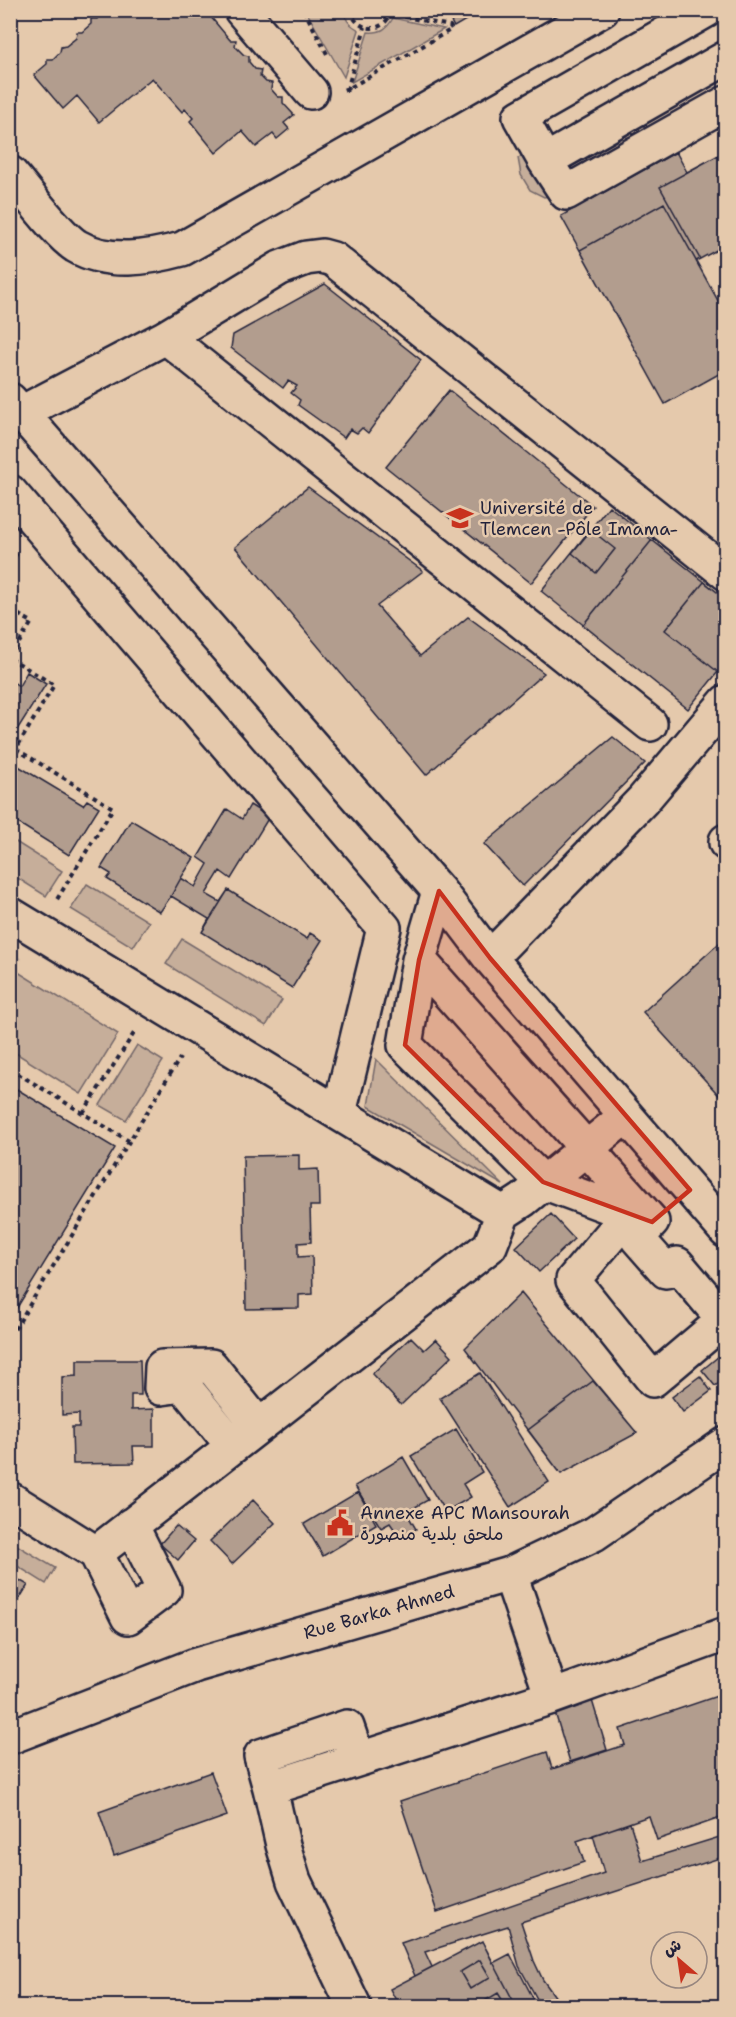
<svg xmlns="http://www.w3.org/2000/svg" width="736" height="2017" viewBox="0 0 736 2017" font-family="'Shantell Sans','Playpen Sans Arabic',sans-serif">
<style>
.green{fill:#c6ae9a;stroke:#74686a;stroke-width:1.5}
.building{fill:#b29d8e;stroke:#22223b;stroke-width:1.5}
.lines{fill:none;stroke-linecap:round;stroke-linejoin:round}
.street-casing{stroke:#22223b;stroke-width:38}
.path{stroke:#22223b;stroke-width:4;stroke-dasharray:4.5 4.5;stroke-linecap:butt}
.street{stroke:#e5c9ac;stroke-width:33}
.marked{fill:#c8321e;fill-opacity:0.2;stroke:#c8321e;stroke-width:4.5;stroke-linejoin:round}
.labels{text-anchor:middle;stroke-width:5;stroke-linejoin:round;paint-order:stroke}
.poi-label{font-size:18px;fill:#22223b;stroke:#e5c9ac;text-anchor:start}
.street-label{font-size:18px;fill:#22223b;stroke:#e5c9ac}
</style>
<rect width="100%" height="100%" fill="#e5c9ac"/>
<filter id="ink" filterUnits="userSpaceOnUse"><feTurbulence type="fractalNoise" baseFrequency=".0167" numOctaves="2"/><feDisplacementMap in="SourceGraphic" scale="12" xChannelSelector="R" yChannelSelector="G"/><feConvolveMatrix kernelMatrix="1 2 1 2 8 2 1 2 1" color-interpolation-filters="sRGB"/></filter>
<g filter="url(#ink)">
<!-- green -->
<path class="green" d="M306 11H344C346 21 350 25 359 30L344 77Z
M393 18 444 29 352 82 368 32C381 33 387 29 393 18Z
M617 125 627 137 629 144 560 194 544 197 530 190 521 175 518 158 557 143Z
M11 839 62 871 46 896 11 874Z
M87 884 149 922 133 947 71 909Z
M182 939 282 1000 266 1026 166 964Z
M18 972 118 1034 81 1094 11 1050V985Z
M137 1045 163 1061 126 1120 100 1105Z
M376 1059 503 1185 368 1106Z
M10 1541 55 1568 46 1584 11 1562Z"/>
<!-- building -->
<path class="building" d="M108 10H205L230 40H236L235 46 244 55 249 56V62L255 69 261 70 260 76 266 82 272 83 271 89 278 97H283V103L294 115 284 123 289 129 277 139 273 134 256 147 242 131 216 153 190 121 193 118 185 109 182 112 152 78 99 122 77 96 63 109 34 75 47 64V59H53L60 52 61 47 66 46 76 38 77 32H82L91 24V19H97Z
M445 10H483L454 27Z
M445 10H483L454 27Z
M726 151V245L700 259 660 187Z
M726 151V245L696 261 726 315V370L665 404 561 216 676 152 687 172Z
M664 203 726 315V370L665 404 580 250Z
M325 284 421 360 368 433 362 428 357 433 350 429 344 438 298 405 300 400 291 393 297 386 288 381 283 388 231 348 233 335Z
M449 390 593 506 531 583 386 467Z
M308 487 423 571 377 606 420 656 468 617 544 673 426 775 235 547Z
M609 506 726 599V662L688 709 541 591Z
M591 530 615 549 596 573 572 553Z
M652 540 726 599V662L688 709 583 625Z
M704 582 726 599V662L718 672 665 630Z
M27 672 46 684 10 741V680L19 686Z
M27 672 46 684 10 741V680L19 686Z
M613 737 645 763 523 886 484 844Z
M10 761 83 805 87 800 99 807 69 855 10 818Z
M10 761 83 805 87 800 99 807 69 855 10 818Z
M10 761 83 805 87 800 99 807 69 855 10 818Z
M250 805 269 817 231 879 220 871 206 894 220 902 228 890 307 939 310 933 322 940 292 988 202 932 209 919 171 896 181 878 195 887 208 864 198 857 227 809 242 819Z
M250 805 269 817 231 879 220 871 206 894 220 902 228 890 307 939 310 933 322 940 292 988 202 932 209 919 171 896 160 912 107 879 111 874 101 868 131 820 194 858 181 878 195 887 208 864 198 857 227 809 242 819Z
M228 890 307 939 310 933 322 940 292 988 202 932Z
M726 937V1103L643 1012Z
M10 1085 115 1148 10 1319Z
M299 1155V1170L318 1169 319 1206H310L311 1242 298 1243V1257L312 1256 313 1294 299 1295V1308L246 1309 243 1156Z
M551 1214 574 1239 539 1272 516 1247Z
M521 1293 637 1433 561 1474 465 1348Z
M411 1337 424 1350 436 1339 452 1356 401 1405 372 1374Z
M724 1352 726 1378 715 1386 702 1370Z
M77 1360H140L141 1395H131V1410L154 1409V1446H133L134 1463 73 1464 72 1427H79V1414L62 1415V1377L77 1376Z
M480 1373 549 1482 510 1507 440 1398Z
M700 1376 711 1391 683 1412 672 1397Z
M593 1381 637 1433 561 1474 528 1430Z
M456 1429 482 1472 463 1484 471 1497 445 1512 411 1456Z
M403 1457 428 1500 406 1512 416 1529 401 1539 390 1523 381 1528 355 1486Z
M358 1492 376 1524 323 1556 304 1524Z
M253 1500 275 1523 232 1564 210 1541Z
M176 1526 194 1541 178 1560 160 1544Z
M10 1575 28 1585 10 1614Z
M726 1693V1816L657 1840 649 1816 577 1841 584 1862 437 1912 400 1801 547 1752 552 1769 625 1745 620 1729Z
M591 1697 607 1750 570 1762 554 1709Z
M211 1772 227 1816 114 1856 99 1812Z
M630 1823 642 1861 726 1835V1856L521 1922 534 1961 543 1980 562 2006H541L519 1966 508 1926 425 1952 432 1967 415 1976 401 1943 604 1873 593 1835Z
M482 1941 516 2006H399L390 1989Z
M482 1941 493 1963 510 1954 534 2000 522 2006H399L390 1989Z
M480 1960 490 1977 470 1989 460 1972Z
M498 1993 506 2006H479L478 2005Z"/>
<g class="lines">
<!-- street casing -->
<g class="street-casing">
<path id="street" d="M241 10 311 92
M707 10 520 117 545 161 726 58
M545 161 566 193 726 103
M10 173C27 192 56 233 76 246 108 265 149 258 182 249L602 10
M166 337 650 724
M10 400 439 891 490 958 726 1231
M21 413 166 337 280 268 306 258 322 256 333 259 726 573
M10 492 384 928 339 1113
M726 841V843
M10 914 503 1213 490 1246 96 1553 10 1499
M490 958 643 800 726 702
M419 960 652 1222 637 1238 666 1271 677 1264 724 1320 653 1380 573 1280 623 1221 613 1208 543 1182 405 1045Z
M419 960 439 891
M503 1213 523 1200 626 1116
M233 1446 183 1385 161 1388 162 1367 211 1366 259 1426
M96 1553 128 1617 164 1590 131 1525
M510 1574 552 1697 726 1634
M10 1737 196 1665 510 1574 594 1534 726 1444
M270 1788 261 1756 347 1727 358 1759
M354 2006 294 1881 283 1845 270 1788 552 1697"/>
</g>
<!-- path -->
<path class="path" d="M304 10 327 54
M350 10C358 34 385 34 392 10
M345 87 346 90 452 29 450 26 391 14
M347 90 365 27
M10 565 17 553
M10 610 32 622 10 657
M10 658 54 685 16 749 113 808 56 901
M10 973 20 958
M10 1069 129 1141
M83 1113 136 1030
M10 1337 180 1058"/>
<!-- street -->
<use href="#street" class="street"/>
</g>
</g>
<!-- marked area -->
<path class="marked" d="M439 891 490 958 690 1190 652 1222 543 1182 405 1045 419 960Z"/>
<!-- icons -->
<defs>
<g id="university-bare" transform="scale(2.07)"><path d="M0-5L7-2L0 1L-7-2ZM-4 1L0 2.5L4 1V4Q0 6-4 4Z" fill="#c8321e" stroke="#e5c9ac" stroke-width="2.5" paint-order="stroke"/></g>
<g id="civic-bare" transform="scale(2.07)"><path d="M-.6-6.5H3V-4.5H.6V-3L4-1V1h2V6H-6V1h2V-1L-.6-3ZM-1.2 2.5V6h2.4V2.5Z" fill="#c8321e" stroke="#e5c9ac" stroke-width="2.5" paint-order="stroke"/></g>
</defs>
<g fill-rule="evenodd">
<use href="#university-bare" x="460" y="518"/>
<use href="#civic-bare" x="340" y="1523"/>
</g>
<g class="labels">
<!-- poi labels -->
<g class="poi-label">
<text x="480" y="514">Université de<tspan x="480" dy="21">Tlemcen -Pôle Imama-</tspan></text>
<text x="360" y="1519">Annexe APC Mansourah<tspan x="360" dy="21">ملحق بلدية منصورة</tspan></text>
</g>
<!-- street labels -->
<g class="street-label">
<text transform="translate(379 1612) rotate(-16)" y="6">Rue Barka Ahmed</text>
</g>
</g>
<!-- margin -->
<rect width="736" height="2017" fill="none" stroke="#e5c9ac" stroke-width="36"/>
<rect x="18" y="18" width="700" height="1981" fill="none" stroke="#22223b" stroke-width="2" filter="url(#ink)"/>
<!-- north arrow -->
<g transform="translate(679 1960) rotate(331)"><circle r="28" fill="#e5c9ac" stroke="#97867f" stroke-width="1.5"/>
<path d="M0-4.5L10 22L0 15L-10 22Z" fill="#c8321e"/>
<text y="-9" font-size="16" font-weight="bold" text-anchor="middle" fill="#22223b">ش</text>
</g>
</svg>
